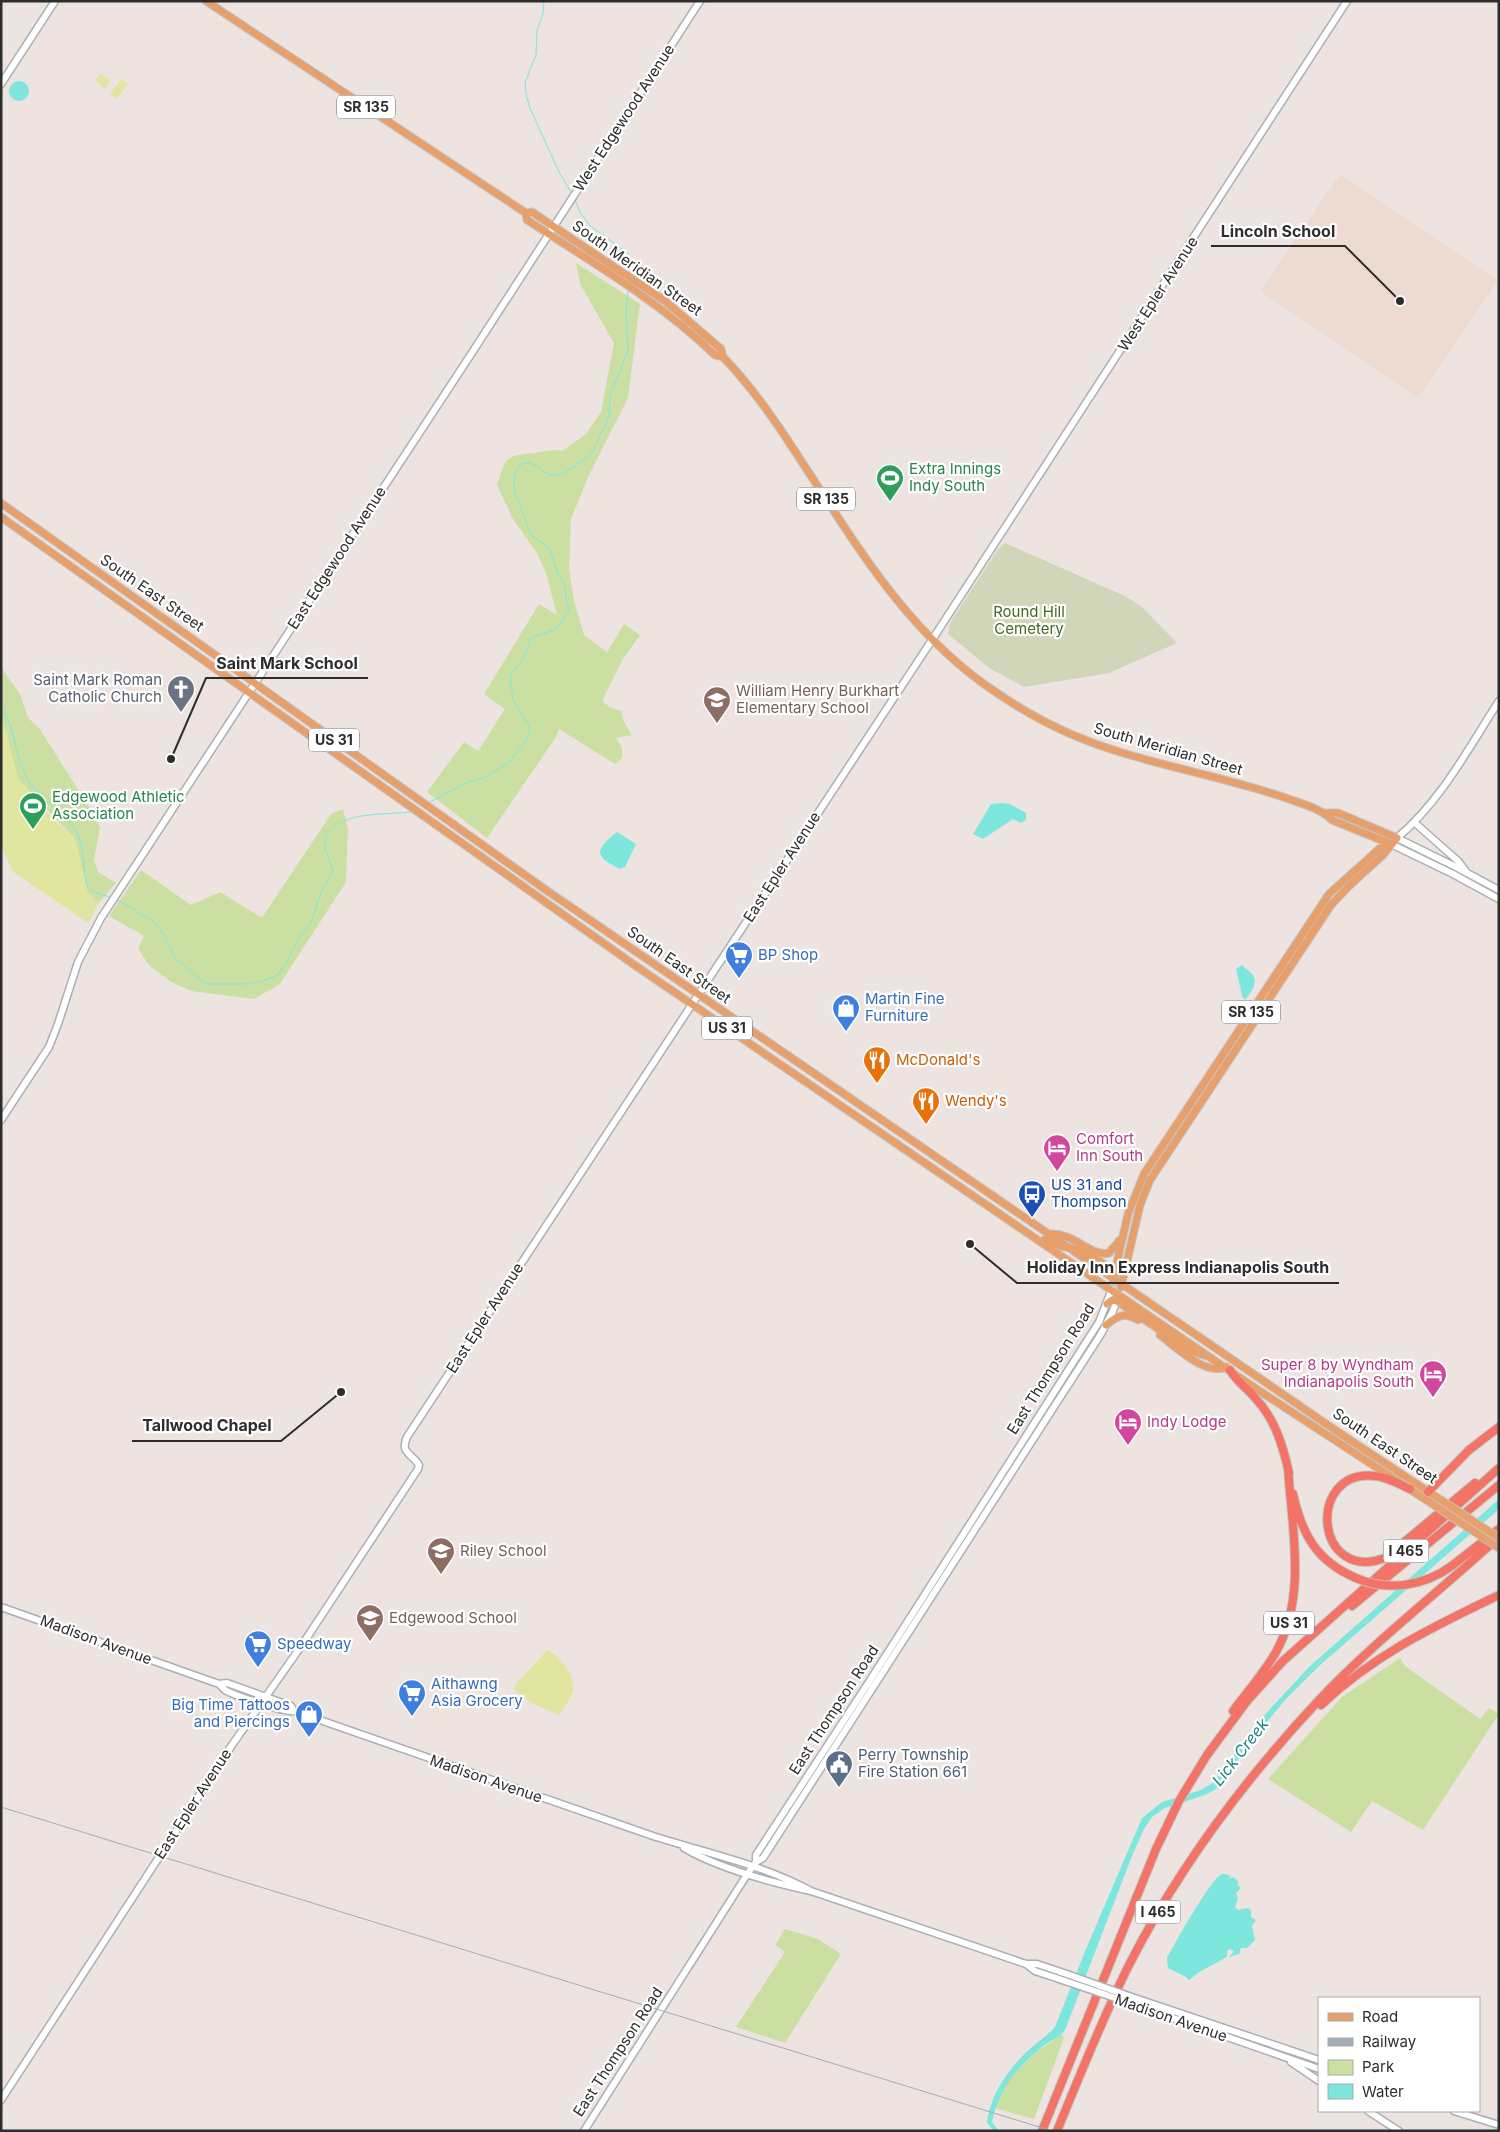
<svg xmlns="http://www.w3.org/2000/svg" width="1500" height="2132" viewBox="0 0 1500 2132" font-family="Inter,sans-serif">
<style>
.education{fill:#eddbd2}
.green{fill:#ccdfa2}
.cemetery{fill:#d1d6ba}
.pitch{fill:#e0e69f}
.water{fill:#7de7de}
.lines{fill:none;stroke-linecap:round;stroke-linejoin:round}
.stream{stroke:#7de7de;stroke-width:1}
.secondary-casing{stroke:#aab0b4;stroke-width:9}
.primary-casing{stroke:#c4c4c4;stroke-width:9}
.highway-casing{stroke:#c4c4c4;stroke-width:10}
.secondary{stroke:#fff;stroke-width:6}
.primary{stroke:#e7a06c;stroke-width:7}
.highway{stroke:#f37367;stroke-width:8}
.rail{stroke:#a4adb6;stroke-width:1}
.secondary-bridge-casing{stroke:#aab0b4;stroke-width:9;stroke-linecap:butt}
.primary-bridge-casing{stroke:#c4c4c4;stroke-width:9;stroke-linecap:butt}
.highway-bridge-casing{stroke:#c4c4c4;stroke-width:10;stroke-linecap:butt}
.secondary-bridge{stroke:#fff;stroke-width:6}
.primary-bridge{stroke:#e7a06c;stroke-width:7}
.highway-bridge{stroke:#f37367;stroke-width:8}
.labels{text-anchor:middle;stroke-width:4.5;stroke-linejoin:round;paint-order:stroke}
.shield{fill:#fff;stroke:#6c6c6c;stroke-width:1}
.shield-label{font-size:14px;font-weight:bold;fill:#2d2d2d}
.street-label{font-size:15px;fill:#2d2d2d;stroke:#fff}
.leisure-label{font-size:15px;fill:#27864d;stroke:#fff;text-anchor:start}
.park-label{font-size:15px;fill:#486721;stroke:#fff}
.worship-label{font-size:15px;fill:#5b616d;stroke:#fff;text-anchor:end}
.education-label{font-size:15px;fill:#785e54;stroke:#fff;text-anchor:start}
.shop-label{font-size:15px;fill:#366cbe;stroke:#fff;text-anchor:start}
.food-label{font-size:15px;fill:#c56008;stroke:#fff;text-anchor:start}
.hotel-label{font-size:15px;fill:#b23c85;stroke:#fff;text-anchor:start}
.transit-label{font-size:15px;fill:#164399;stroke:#fff;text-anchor:start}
.service-label{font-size:15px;fill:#4e5e75;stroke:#fff;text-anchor:start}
.water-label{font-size:16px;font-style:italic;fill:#178382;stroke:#fff}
.leader{fill:none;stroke:#2d2d2d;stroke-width:2}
.callout-dot{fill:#2d2d2d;stroke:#fff;stroke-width:2}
.callout-label{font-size:16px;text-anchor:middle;font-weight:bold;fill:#2d2d2d;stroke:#fff;stroke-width:4.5;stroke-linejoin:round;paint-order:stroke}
</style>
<rect width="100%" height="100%" fill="#ede4e1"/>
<!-- education -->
<path class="education" d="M1340 174 1498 281 1418 398 1260 291Z"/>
<!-- green -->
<path class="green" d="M576 263 640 304 628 398 589 475 571 519 569 569 574 601 584 635 607 652 624 624 640 635 623 659 602 701 610 707 621 711 624 722 632 735 616 738 622 747V758L615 764 559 729 556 737 487 838 427 792 464 742 478 751 505 709 484 694 539 604 557 615 546 573 537 553 513 519 497 485C506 457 505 456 534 453 544 452 553 449 562 451L585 435 601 412 614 343 580 284Z
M1 663 3 670 20 694 28 718 39 728 93 813 100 827 94 860 98 872 116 883 98 904 87 891 75 839 18 779 1 728Z
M343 809 348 829 346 882 280 984 254 999 191 991 171 982 149 965 138 949 144 936 109 916 141 870 191 905 220 892 262 918 331 814Z
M1400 1658 1405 1666 1480 1719 1489 1708 1499 1714 1423 1830 1372 1801 1351 1832 1268 1779 1342 1697Z
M785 1929 818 1939 841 1954 785 2043 736 2027 785 1952 775 1945Z
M1062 2034 1064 2038 1034 2119 995 2108 1006 2082 1036 2052Z"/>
<!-- cemetery -->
<path class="cemetery" d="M1005 543 1125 596 1142 607 1177 643 1109 673 1024 687 989 668 948 634 950 623 998 549Z"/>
<!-- pitch -->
<path class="pitch" d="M100 73 111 81 105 89 95 81Z
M121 79 128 84 117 99 110 94Z
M1 721 6 731 18 779 55 821 75 839 87 891 98 904 88 923 13 872 1 846Z
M548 1649C560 1659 575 1672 573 1690 572 1698 563 1708 560 1715L533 1704 514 1689 516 1684Z"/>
<!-- water -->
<path class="water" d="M9 91a10 10 0 1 1 20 0a10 10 0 1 1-20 0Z
M1002 803 1010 804 1026 813V820L1021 823 1013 819 983 839 973 834 991 804Z
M617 832 636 844 625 867 620 869C594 856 594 851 617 832Z
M1242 965C1245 969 1248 970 1251 973 1260 982 1251 993 1245 1000L1242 996 1236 969Z
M1499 1499V1509L1318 1667 1286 1699 1260 1730 1216 1789 1205 1795 1165 1808 1152 1817 1144 1829 1132 1856 1065 2030C1060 2038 1051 2040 1043 2046 1017 2068 999 2088 992 2122L999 2131H994L987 2123C990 2094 1010 2066 1032 2047 1040 2040 1048 2035 1055 2027L1086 1949 1142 1818 1162 1802 1201 1790 1214 1782 1259 1721 1309 1667Z
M1222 1874H1226L1231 1876 1228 1879 1233 1877 1238 1881V1885L1241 1888 1236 1893 1238 1898 1235 1907 1238 1910 1247 1908 1251 1910V1917L1256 1920 1252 1926 1255 1940 1247 1948H1241L1239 1954 1229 1957 1234 1951 1230 1949 1227 1951V1957L1199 1972 1189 1980 1186 1977 1168 1968 1167 1958C1174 1945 1211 1878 1222 1874Z"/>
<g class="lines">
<!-- stream -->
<path class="stream" d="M544 1 543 14 537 31 536 55 525 83 526 94 530 108 559 172 572 194
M575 200 580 212 590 226 628 253 629 275
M1 707C17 731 13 749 24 772 35 798 64 809 77 833 85 848 82 869 87 886L96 893 110 897
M428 803 466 783 483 778 507 764 526 741 530 733 529 726 513 700 510 676 524 657 530 641 533 637 554 630 561 623 569 609 566 600 565 586 558 574 550 551 544 544 531 535 514 490V480L517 469 522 464 528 463 535 465 546 473 553 476 564 473 588 457 593 451 609 416 610 395 628 351 626 313 628 289
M116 899 153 921 166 938 175 958 206 984H245L263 981 278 975 288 960 298 939 311 923 321 892 333 871C331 862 323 850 325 841 333 810 387 815 412 812"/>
<!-- secondary casing -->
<g class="secondary-casing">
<path id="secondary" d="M1 84 55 1
M1499 701C1468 749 1441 801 1397 838L1456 867 1499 890
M1415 823 1458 861 1465 870
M1391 844 1453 874 1499 899
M1 1120 49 1047 58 1024 78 962 101 918 464 365 700 1
M1 1607 219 1684 227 1683 291 1706 294 1711
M219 1684C221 1686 223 1688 225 1690 233 1695 286 1713 294 1711L653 1836C706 1853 761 1864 811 1891
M684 1848C720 1869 770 1882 811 1891L1026 1964H1037L1061 1972
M756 1862V1855L869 1682 1099 1322 1112 1289
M1026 1964 1035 1971 1059 1979
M1129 1996 1319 2060
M1127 2002 1319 2069
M1291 2062 1319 2081
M1 2100 232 1745 304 1642 418 1469 419 1465C411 1452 400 1454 407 1437L932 640 1347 1
M1368 2111 1399 2131
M1454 2111 1499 2125
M584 2131 748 1873 756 1862 763 1858 1101 1334 1113 1311 1118 1298"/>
</g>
<!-- primary casing -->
<g class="primary-casing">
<path id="primary" d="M206 1 526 213 527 220C592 262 659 301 715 355L723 357
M526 213 532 212 665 301 721 349 723 357C754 389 778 425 802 462 858 548 910 636 997 693 1035 719 1076 739 1120 752 1174 769 1231 779 1286 798 1302 804 1320 808 1332 820L1391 844
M1 503 546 890 1341 1434 1444 1502
M1 517 633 964 1246 1382 1437 1507
M1048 1234C1076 1232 1089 1257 1109 1253L1120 1240
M1044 1240 1061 1246 1083 1251 1118 1273
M1113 1280 1128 1214 1144 1174 1329 894 1379 849 1391 844
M1121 1287 1140 1205 1150 1180 1331 905 1348 887 1383 855 1397 838 1338 813H1325
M1107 1304 1112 1300 1117 1301 1191 1351 1210 1357
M1106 1325C1118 1315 1125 1312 1138 1320
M1160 1335C1176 1347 1205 1376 1226 1367"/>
</g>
<!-- highway casing -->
<g class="highway-casing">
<path id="highway" d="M1230 1370C1237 1382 1248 1389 1256 1399 1275 1419 1283 1446 1289 1473
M1410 1489C1399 1484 1387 1477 1375 1476 1306 1468 1314 1584 1385 1558L1475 1483
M1428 1492 1469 1450 1499 1427
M1293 1494C1302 1534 1316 1561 1356 1578
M1453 1565 1499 1529
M1352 1606 1499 1485
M1321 1705C1375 1654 1433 1627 1499 1595
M1233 1711C1247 1692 1264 1673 1276 1652 1307 1596 1292 1529 1288 1468
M1042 2131 1156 1849 1179 1801 1207 1755 1247 1701 1283 1661 1499 1468
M1057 2131C1080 2075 1102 2019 1129 1965 1179 1867 1245 1779 1320 1699 1375 1641 1440 1591 1499 1537"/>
</g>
<!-- secondary -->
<use href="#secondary" class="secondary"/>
<!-- primary -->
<use href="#primary" class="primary"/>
<!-- highway -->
<use href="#highway" class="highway"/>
<!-- rail -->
<path class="rail" d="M1 1807 1052 2131"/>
<!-- secondary-bridge casing -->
<g class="secondary-bridge-casing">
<path id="secondary-bridge" d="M1061 1972 1129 1996
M1059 1979 1127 2002"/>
</g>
<!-- primary-bridge casing -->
<g class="primary-bridge-casing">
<path id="primary-bridge" d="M1444 1502 1499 1538
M1437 1507 1499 1548"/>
</g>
<!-- highway-bridge casing -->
<g class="highway-bridge-casing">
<path id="highway-bridge" d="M1356 1578C1388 1592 1425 1586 1453 1565"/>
</g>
<!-- secondary-bridge -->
<use href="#secondary-bridge" class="secondary-bridge"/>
<!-- primary-bridge -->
<use href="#primary-bridge" class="primary-bridge"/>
<!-- highway-bridge -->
<use href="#highway-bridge" class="highway-bridge"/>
</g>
<!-- icons -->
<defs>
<g id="stadium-pin" transform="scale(1.4375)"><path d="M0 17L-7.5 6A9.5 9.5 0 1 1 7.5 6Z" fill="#2e9e5b" stroke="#fff"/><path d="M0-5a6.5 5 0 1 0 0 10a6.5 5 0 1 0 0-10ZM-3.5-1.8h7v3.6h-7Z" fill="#fff"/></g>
<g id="church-pin" transform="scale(1.4375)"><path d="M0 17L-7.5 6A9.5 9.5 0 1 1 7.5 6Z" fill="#6b7280" stroke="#fff"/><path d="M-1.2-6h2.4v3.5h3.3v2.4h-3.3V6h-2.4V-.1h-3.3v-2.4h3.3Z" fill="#fff"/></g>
<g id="school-pin" transform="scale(1.4375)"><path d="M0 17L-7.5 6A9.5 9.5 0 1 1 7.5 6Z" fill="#8d6e63" stroke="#fff"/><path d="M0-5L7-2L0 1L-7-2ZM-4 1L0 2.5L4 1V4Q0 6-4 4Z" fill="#fff"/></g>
<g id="supermarket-pin" transform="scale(1.4375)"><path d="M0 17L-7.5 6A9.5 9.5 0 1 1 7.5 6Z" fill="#3f7fe0" stroke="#fff"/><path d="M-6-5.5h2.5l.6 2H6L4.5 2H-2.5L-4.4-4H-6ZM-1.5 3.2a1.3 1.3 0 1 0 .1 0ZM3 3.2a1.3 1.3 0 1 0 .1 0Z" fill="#fff"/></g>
<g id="shop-pin" transform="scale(1.4375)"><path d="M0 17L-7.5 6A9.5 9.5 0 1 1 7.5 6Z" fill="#3f7fe0" stroke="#fff"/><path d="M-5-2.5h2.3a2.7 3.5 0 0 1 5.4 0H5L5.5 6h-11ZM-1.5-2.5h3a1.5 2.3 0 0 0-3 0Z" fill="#fff"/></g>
<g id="restaurant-pin" transform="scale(1.4375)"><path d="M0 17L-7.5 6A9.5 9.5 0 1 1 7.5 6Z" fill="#e8710a" stroke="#fff"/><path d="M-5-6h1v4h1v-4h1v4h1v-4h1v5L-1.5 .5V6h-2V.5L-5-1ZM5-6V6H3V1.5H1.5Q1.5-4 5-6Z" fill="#fff"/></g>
<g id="hotel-pin" transform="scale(1.4375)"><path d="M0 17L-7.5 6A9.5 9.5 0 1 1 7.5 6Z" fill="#d1479c" stroke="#fff"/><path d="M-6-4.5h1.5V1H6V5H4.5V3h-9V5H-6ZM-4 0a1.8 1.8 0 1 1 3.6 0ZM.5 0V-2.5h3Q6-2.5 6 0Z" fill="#fff"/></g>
<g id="bus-pin" transform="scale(1.4375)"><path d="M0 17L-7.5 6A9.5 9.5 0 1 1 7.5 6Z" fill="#1a4fb4" stroke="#fff"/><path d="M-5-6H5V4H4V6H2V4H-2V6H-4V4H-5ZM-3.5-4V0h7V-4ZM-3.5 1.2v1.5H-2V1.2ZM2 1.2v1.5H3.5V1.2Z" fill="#fff"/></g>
<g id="civic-pin" transform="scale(1.4375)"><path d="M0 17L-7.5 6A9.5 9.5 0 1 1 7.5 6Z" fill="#5c6f8a" stroke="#fff"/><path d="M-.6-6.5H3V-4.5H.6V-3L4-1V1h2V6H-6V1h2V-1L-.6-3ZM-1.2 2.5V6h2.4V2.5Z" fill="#fff"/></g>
</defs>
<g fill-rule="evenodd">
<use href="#stadium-pin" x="890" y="478"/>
<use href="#church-pin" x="181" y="689"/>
<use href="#school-pin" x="717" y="700"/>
<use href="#stadium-pin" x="33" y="806"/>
<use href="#supermarket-pin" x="739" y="955"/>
<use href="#shop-pin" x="846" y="1008"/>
<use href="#restaurant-pin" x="877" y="1060"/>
<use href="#restaurant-pin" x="926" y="1101"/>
<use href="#hotel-pin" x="1057" y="1148"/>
<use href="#bus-pin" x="1032" y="1194"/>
<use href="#hotel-pin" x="1433" y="1374"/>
<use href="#hotel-pin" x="1128" y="1422"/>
<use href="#school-pin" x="441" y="1551"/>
<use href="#school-pin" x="370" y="1618"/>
<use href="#supermarket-pin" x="258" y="1644"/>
<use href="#supermarket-pin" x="412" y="1693"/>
<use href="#shop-pin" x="309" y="1714"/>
<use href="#civic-pin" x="839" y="1764"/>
</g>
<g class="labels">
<!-- shield labels -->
<g class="shield">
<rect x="337" y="95.5" width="58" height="23" rx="4"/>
<rect x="797" y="487.5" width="58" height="23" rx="4"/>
<rect x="309" y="728.5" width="50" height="23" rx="4"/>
<rect x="1222" y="1000.5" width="58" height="23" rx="4"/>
<rect x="702" y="1016.5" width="50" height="23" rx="4"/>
<rect x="1383.5" y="1539.5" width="45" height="23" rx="4"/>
<rect x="1264" y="1611.5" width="50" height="23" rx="4"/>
<rect x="1135.5" y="1900.5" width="45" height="23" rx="4"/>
</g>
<g class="shield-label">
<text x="366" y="112">SR 135</text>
<text x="826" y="504">SR 135</text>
<text x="334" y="745">US 31</text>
<text x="1251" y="1017">SR 135</text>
<text x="727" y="1033">US 31</text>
<text x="1406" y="1556">I 465</text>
<text x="1289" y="1628">US 31</text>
<text x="1158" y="1917">I 465</text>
</g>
<!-- street labels -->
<g class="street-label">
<text transform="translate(624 118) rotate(-57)" y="5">West Edgewood Avenue</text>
<text transform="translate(637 268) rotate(35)" y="5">South Meridian Street</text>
<text transform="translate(1158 294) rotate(-57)" y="5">West Epler Avenue</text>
<text transform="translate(337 558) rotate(-57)" y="5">East Edgewood Avenue</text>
<text transform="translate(152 593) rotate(35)" y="5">South East Street</text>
<text transform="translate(1168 749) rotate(16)" y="5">South Meridian Street</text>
<text transform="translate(782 867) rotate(-57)" y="5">East Epler Avenue</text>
<text transform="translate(679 965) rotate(35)" y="5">South East Street</text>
<text transform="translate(485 1318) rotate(-57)" y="5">East Epler Avenue</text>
<text transform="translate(1051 1369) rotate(-58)" y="5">East Thompson Road</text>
<text transform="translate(1385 1446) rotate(34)" y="5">South East Street</text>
<text transform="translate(96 1640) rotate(20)" y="5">Madison Avenue</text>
<text transform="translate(834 1710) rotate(-57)" y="5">East Thompson Road</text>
<text transform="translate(486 1779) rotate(19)" y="5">Madison Avenue</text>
<text transform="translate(193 1804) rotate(-57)" y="5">East Epler Avenue</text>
<text transform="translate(1171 2018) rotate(19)" y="5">Madison Avenue</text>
<text transform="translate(618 2052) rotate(-57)" y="5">East Thompson Road</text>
</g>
<!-- leisure labels -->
<g class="leisure-label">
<text x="909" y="474">Extra Innings<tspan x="909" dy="17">Indy South</tspan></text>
<text x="52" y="802">Edgewood Athletic<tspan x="52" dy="17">Association</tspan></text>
</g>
<!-- park labels -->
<g class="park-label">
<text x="1029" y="617">Round Hill<tspan x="1029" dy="17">Cemetery</tspan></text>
</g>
<!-- worship labels -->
<g class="worship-label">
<text x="162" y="685">Saint Mark Roman<tspan x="162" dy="17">Catholic Church</tspan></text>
</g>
<!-- education labels -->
<g class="education-label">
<text x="736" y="696">William Henry Burkhart<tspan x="736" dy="17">Elementary School</tspan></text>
<text x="460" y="1556">Riley School</text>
<text x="389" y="1623">Edgewood School</text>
</g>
<!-- shop labels -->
<g class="shop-label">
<text x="758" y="960">BP Shop</text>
<text x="865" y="1004">Martin Fine<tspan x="865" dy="17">Furniture</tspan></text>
<text x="277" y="1649">Speedway</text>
<text x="431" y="1689">Aithawng<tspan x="431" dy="17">Asia Grocery</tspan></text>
<text x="290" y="1710" text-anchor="end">Big Time Tattoos<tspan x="290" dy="17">and Piercings</tspan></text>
</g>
<!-- food labels -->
<g class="food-label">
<text x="896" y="1065">McDonald's</text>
<text x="945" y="1106">Wendy's</text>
</g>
<!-- hotel labels -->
<g class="hotel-label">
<text x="1076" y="1144">Comfort<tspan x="1076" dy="17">Inn South</tspan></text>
<text x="1414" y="1370" text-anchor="end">Super 8 by Wyndham<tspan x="1414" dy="17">Indianapolis South</tspan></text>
<text x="1147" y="1427">Indy Lodge</text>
</g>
<!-- transit labels -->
<g class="transit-label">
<text x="1051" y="1190">US 31 and<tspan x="1051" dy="17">Thompson</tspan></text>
</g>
<!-- service labels -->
<g class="service-label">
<text x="858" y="1760">Perry Township<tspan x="858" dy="17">Fire Station 661</tspan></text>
</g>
<!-- water labels -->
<g class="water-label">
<text transform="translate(1240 1752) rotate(-52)" y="6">Lick Creek</text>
</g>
</g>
<!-- callouts -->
<path class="leader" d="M1400 301L1345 246H1211M171 759L206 678H368M970 1244L1017 1283H1339M341 1392L281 1441H132"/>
<g class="callout-dot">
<circle cx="1400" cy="301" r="5"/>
<circle cx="171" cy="759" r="5"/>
<circle cx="970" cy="1244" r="5"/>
<circle cx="341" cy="1392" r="5"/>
</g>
<g class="callout-label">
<text x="1278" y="237">Lincoln School</text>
<text x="287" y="669">Saint Mark School</text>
<text x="1178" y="1273">Holiday Inn Express Indianapolis South</text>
<text x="207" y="1431">Tallwood Chapel</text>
</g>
<!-- border -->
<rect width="1500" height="2132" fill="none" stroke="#2d2d2d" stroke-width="5"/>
<!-- legend -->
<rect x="1318" y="1997" width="162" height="115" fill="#ffffff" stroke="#ababab"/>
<rect x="1328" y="2013" width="25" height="8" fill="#e7a06c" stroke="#ababab"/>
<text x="1362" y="2022" font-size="15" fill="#2d2d2d">Road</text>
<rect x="1328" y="2038" width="25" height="8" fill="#a4adb6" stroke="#ababab"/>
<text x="1362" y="2047" font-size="15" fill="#2d2d2d">Railway</text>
<rect x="1328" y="2060" width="25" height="15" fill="#ccdfa2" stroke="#ababab"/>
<text x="1362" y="2072" font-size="15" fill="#2d2d2d">Park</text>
<rect x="1328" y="2084" width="25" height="15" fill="#7de7de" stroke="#ababab"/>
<text x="1362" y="2097" font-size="15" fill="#2d2d2d">Water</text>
</svg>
